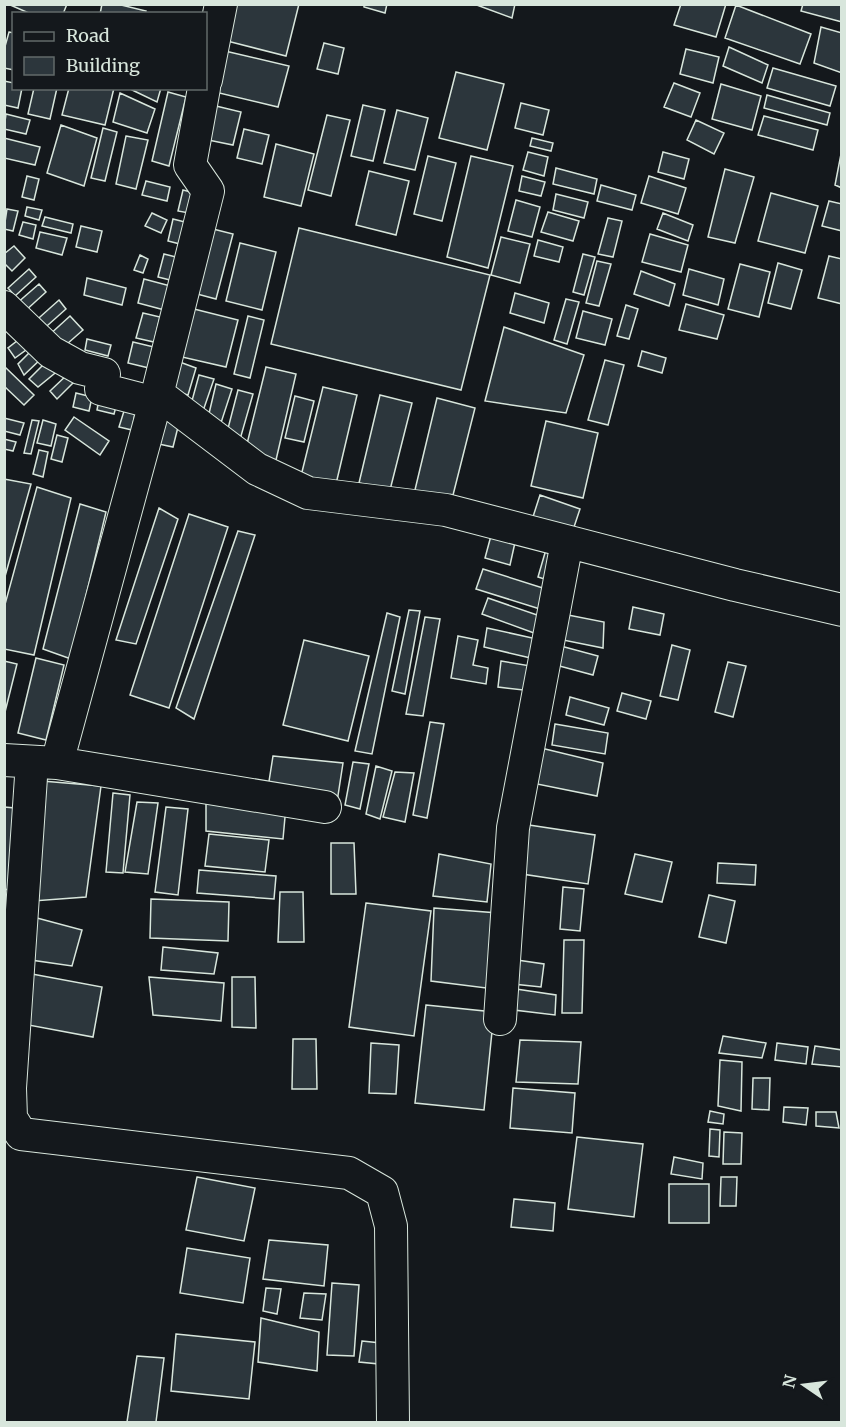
<svg xmlns="http://www.w3.org/2000/svg" width="846" height="1427" viewBox="0 0 846 1427" font-family="Merriweather,serif">
<style>
.building{fill:#2c363c;stroke:#d8e6dc;stroke-width:1.5}
.lines{fill:none;stroke-linecap:round;stroke-linejoin:round}
.street-casing{stroke:#d8e6dc;stroke-width:34}
.street{stroke:#14181c;stroke-width:32}
</style>
<rect width="100%" height="100%" fill="#14181c"/>
<!-- building -->
<path class="building" d="M8 4H67L63 14H31Z
M102 4H117L146 11 145 14H100Z
M236 4H299L286 56 227 41Z
M364 4H387L385 13 364 7Z
M474 4H515L512 18Z
M681 4H726L716 37 674 25Z
M803 4H842V22L801 11Z
M736 5 811 34 800 64 725 38Z
M821 27 842 33V73L814 63Z
M9 32 14 33V70L4 68V50Z
M324 43 344 48 338 74 317 69Z
M729 47 768 65 762 83 723 66Z
M686 49 719 57 713 83 680 74Z
M225 51 289 66 278 107 215 92Z
M773 68 836 86 830 106 767 88Z
M456 72 504 84 487 150 439 138Z
M4 81 14 83V88H22L18 108 4 105Z
M674 83 700 93 691 117 664 107Z
M721 84 761 96 752 130 712 119Z
M34 88H57L50 119 28 114Z
M69 88H114L105 125 62 115Z
M128 88H161L157 102Z
M168 92 186 97 169 166 152 161Z
M120 93 155 109 147 133 113 122Z
M767 95 830 113 827 125 764 108Z
M521 103 549 110 543 135 515 128Z
M363 105 385 110 373 161 351 156Z
M216 106 241 112 233 145 208 140Z
M397 110 428 118 415 170 384 163Z
M6 114 30 120 26 134 4 129Z
M327 115 350 120 331 196 308 190Z
M764 116 818 130 813 150 758 135Z
M696 120 724 133 714 154 687 140Z
M61 125 97 138 84 186 47 173Z
M103 128 117 132 105 181 91 178Z
M244 129 269 135 262 164 237 158Z
M126 136 148 140 136 189 116 184Z
M4 138 40 147 35 165 4 158Z
M532 138 553 143 551 151 530 146Z
M276 144 314 154 301 206 264 197Z
M528 152 548 157 544 176 523 170Z
M663 152 689 159 684 179 658 172Z
M841 154H842V188L835 185Z
M428 156 456 163 442 221 414 214Z
M471 156 513 166 488 268 447 257Z
M556 168 597 179 594 194 553 184Z
M725 169 754 177 735 243 708 237Z
M369 171 409 181 396 235 356 225Z
M27 176 39 179 34 200 22 197Z
M522 176 545 182 541 196 519 191Z
M649 176 686 188 678 214 641 203Z
M146 181 170 187 167 201 142 195Z
M601 185 636 195 632 210 597 201Z
M183 190 199 194 194 214 178 211Z
M771 193 818 206 805 253 758 241Z
M556 194 588 202 584 218 553 210Z
M516 200 540 207 532 237 508 231Z
M829 201 842 204V231L822 226Z
M27 207 42 210 39 220 25 216Z
M7 209 18 211 13 231 4 229Z
M548 212 579 221 573 241 541 232Z
M152 213 167 220 161 233 145 226Z
M663 213 693 225 688 241 657 229Z
M45 217 73 224 71 233 42 226Z
M608 218 622 221 613 257 598 254Z
M173 219 185 222 180 244 168 241Z
M23 222 36 225 33 239 19 235Z
M81 226 102 231 97 252 76 247Z
M299 228 490 275 461 390 271 344Z
M213 229 233 234 216 299 197 294Z
M40 232 67 238 62 255 36 248Z
M650 234 688 245 681 272 642 262Z
M501 237 530 244 520 283 491 275Z
M538 240 563 247 559 262 534 256Z
M240 243 276 252 262 310 226 301Z
M14 246 25 258 12 271 4 263V254Z
M164 254 180 258 174 281 158 277Z
M583 254 595 257 584 295 573 292Z
M140 255 148 259 143 273 134 270Z
M829 256 842 259V304L818 298Z
M597 261 611 264 599 306 586 303Z
M778 263 802 270 791 309 768 303Z
M740 264 770 272 759 317 728 309Z
M29 269 36 277 15 296 8 288Z
M689 269 724 279 718 305 683 295Z
M641 271 675 284 669 306 634 294Z
M87 278 126 288 122 305 84 295Z
M144 279 178 288 172 312 138 303Z
M39 284 46 292 24 312 16 304Z
M515 293 549 303 544 323 510 313Z
M566 299 579 302 567 344 554 340Z
M59 300 66 309 39 333 31 325Z
M686 304 724 315 717 339 679 330Z
M626 305 638 309 629 339 617 336Z
M194 309 238 320 226 367 182 357Z
M583 311 612 319 605 345 576 338Z
M143 313 160 317 154 342 136 338Z
M70 316 83 330 59 351 47 337Z
M248 316 264 320 250 378 234 374Z
M504 327 584 355 566 413 485 401Z
M22 337 30 347 15 358 8 348Z
M87 339 111 345 108 356 85 350Z
M133 342 154 347 149 368 128 363Z
M35 347 44 356 24 375 18 364Z
M642 351 666 358 662 373 638 366Z
M49 359 60 369 38 387 29 379Z
M605 360 624 365 608 425 588 420Z
M177 361 196 368 188 395 168 390Z
M5 367 34 395 24 405 4 386Z
M266 367 296 374 276 460 245 452Z
M70 372 77 379 57 399 50 391Z
M199 375 214 379 202 414 190 408Z
M216 384 232 389 219 429 207 422Z
M323 387 357 395 336 484 301 476Z
M238 390 253 394 239 443 226 436Z
M76 393 92 397 89 411 73 407Z
M100 394 118 399 114 414 97 410Z
M380 395 412 403 390 490 359 483Z
M295 396 314 401 304 442 285 438Z
M437 398 475 408 451 503 414 494Z
M124 411 135 413 132 430 119 427Z
M161 414 180 419 173 447 154 443Z
M74 417 109 441 100 455 65 430Z
M4 418 24 423 20 435 4 431Z
M32 420 39 421 31 454 24 453Z
M43 420 56 424 51 446 37 443Z
M546 421 598 433 583 498 531 486Z
M57 435 68 438 62 462 51 459Z
M4 439 16 442 13 451 4 449Z
M39 450 48 452 43 477 33 474Z
M4 479 31 484 4 580Z
M37 487 71 498 34 655 4 649V608Z
M540 495 580 509 571 536 531 523Z
M80 504 106 512 71 659 43 649Z
M159 508 178 519 136 644 116 640Z
M189 514 228 527 169 708 130 695Z
M238 531 255 535 194 719 176 708Z
M492 532 516 538 510 565 485 558Z
M547 546 561 549 554 582 538 577Z
M483 569 546 589 540 609 476 589Z
M488 598 540 616 534 633 482 614Z
M633 607 664 614 660 635 629 629Z
M409 610 420 611 405 694 392 691Z
M387 613 400 617 372 754 355 751Z
M563 614 604 622 603 648 558 639Z
M425 617 440 619 423 716 406 714Z
M487 628 537 639 535 659 484 647Z
M458 636 478 640 473 665 488 668 486 684 451 678Z
M304 640 369 656 348 741 283 725Z
M557 645 598 656 593 675 552 664Z
M672 645 690 650 678 700 660 696Z
M36 658 64 665 46 740 18 733Z
M4 661 17 664 4 716Z
M501 661 537 667 532 691 498 687Z
M728 662 746 666 733 717 715 712Z
M622 693 651 701 646 719 617 711Z
M570 697 609 708 604 725 566 715Z
M430 722 444 724 427 818 413 815Z
M555 724 608 733 605 754 552 745Z
M541 748 603 763 597 796 532 783Z
M273 756 343 763 337 802 267 794Z
M353 762 369 764 360 809 345 805Z
M376 766 392 771 380 819 366 814Z
M395 772 414 773 405 822 383 817Z
M42 781 101 786 86 897 33 901Z
M206 792 286 806 283 839 206 831Z
M113 793 130 795 123 873 106 872Z
M137 802 158 803 148 874 125 872Z
M4 807 15 808 9 890 4 889Z
M166 807 188 809 178 895 155 892Z
M529 825 595 835 588 884 522 874Z
M209 834 269 840 265 872 205 866Z
M331 843H354L356 894H331Z
M439 854 491 864 487 902 433 896Z
M635 854 672 862 662 902 625 894Z
M718 863 756 865 755 885 717 883Z
M199 870 276 876 274 899 197 893Z
M563 887 584 889 580 931 560 929Z
M280 892H303L304 942H278Z
M709 895 735 901 726 943 699 937Z
M151 899 229 902 228 941 150 938Z
M366 903 431 911 414 1036 349 1027Z
M434 908 498 913 494 989 431 981Z
M37 918 82 930 72 966 31 960Z
M564 940H584L582 1013H562Z
M163 947 218 953 214 974 161 970Z
M517 960 544 964 541 987 513 984Z
M32 974 102 987 93 1037 23 1024Z
M149 977 224 983 221 1021 153 1015Z
M232 977H255L256 1028 232 1027Z
M516 989 556 995 555 1015 514 1010Z
M426 1005 494 1012 484 1110 415 1103Z
M723 1036 766 1043 762 1058 719 1053Z
M293 1039H316L317 1089H292Z
M520 1040 581 1042 578 1084 516 1082Z
M371 1043 399 1045 396 1094 369 1093Z
M777 1043 808 1047 806 1064 775 1060Z
M815 1046 842 1050V1067L812 1064Z
M720 1060 742 1062 741 1111 718 1106Z
M753 1078H770L769 1110 752 1109Z
M513 1088 575 1093 572 1133 510 1128Z
M784 1107 808 1108 806 1125 783 1122Z
M710 1111 724 1114 723 1124 708 1122Z
M816 1112H836L839 1128 816 1126Z
M710 1129 720 1130 719 1157 709 1156Z
M724 1132 742 1133 741 1164H723Z
M577 1137 643 1144 634 1217 568 1209Z
M674 1157 703 1163 702 1179 671 1174Z
M197 1177 255 1188 244 1241 186 1230Z
M721 1177H737L736 1206H720Z
M669 1184H709V1223H669Z
M514 1199 555 1203 553 1231 511 1227Z
M269 1240 328 1245 324 1286 263 1279Z
M187 1248 250 1258 243 1303 180 1293Z
M332 1283 359 1285 354 1356 327 1355Z
M266 1288 281 1289 277 1314 263 1311Z
M304 1293 326 1294 322 1320 300 1318Z
M261 1318 319 1332 317 1371 258 1362Z
M176 1334 255 1342 249 1399 171 1391Z
M362 1341 381 1343 400 1366 359 1362Z
M137 1356 164 1358 156 1422H127Z"/>
<g class="lines">
<!-- street casing -->
<g class="street-casing">
<path id="street" d="M206 80 221 4
M4 307 51 352 80 368 104 374 101 389 155 403
M158 394 257 469 308 493 446 510 735 585 842 610
M4 760 57 763 325 807
M32 762 10 1088 11 1118 21 1134 349 1173 382 1192 391 1226 393 1422
M57 763 155 403 208 191 190 165 204 88
M500 1019 513 828 567 542"/>
</g>
<!-- street -->
<use href="#street" class="street"/>
</g>
<!-- border -->
<rect width="846" height="1427" fill="none" stroke="#d8e6dc" stroke-width="12"/>
<!-- legend -->
<rect x="12" y="12" width="195" height="78" fill="#14181c" stroke="#626a69" stroke-width="1.5"/>
<rect x="24" y="32" width="30" height="9" fill="#14181c" stroke="#626a69" stroke-width="1.5"/>
<text x="66" y="42" font-size="18" fill="#d8e6dc">Road</text>
<rect x="24" y="57" width="30" height="18" fill="#2c363c" stroke="#626a69" stroke-width="1.5"/>
<text x="66" y="72" font-size="18" fill="#d8e6dc">Building</text>
<!-- north arrow -->
<g transform="translate(804 1385) rotate(284)" stroke="#14181c" stroke-width="4.5" paint-order="stroke">
<path d="M0-4.5L10 22L0 15L-10 22Z" fill="#d8e6dc"/>
<text y="-9" font-size="16" font-weight="bold" text-anchor="middle" fill="#d8e6dc">N</text>
</g>
</svg>
